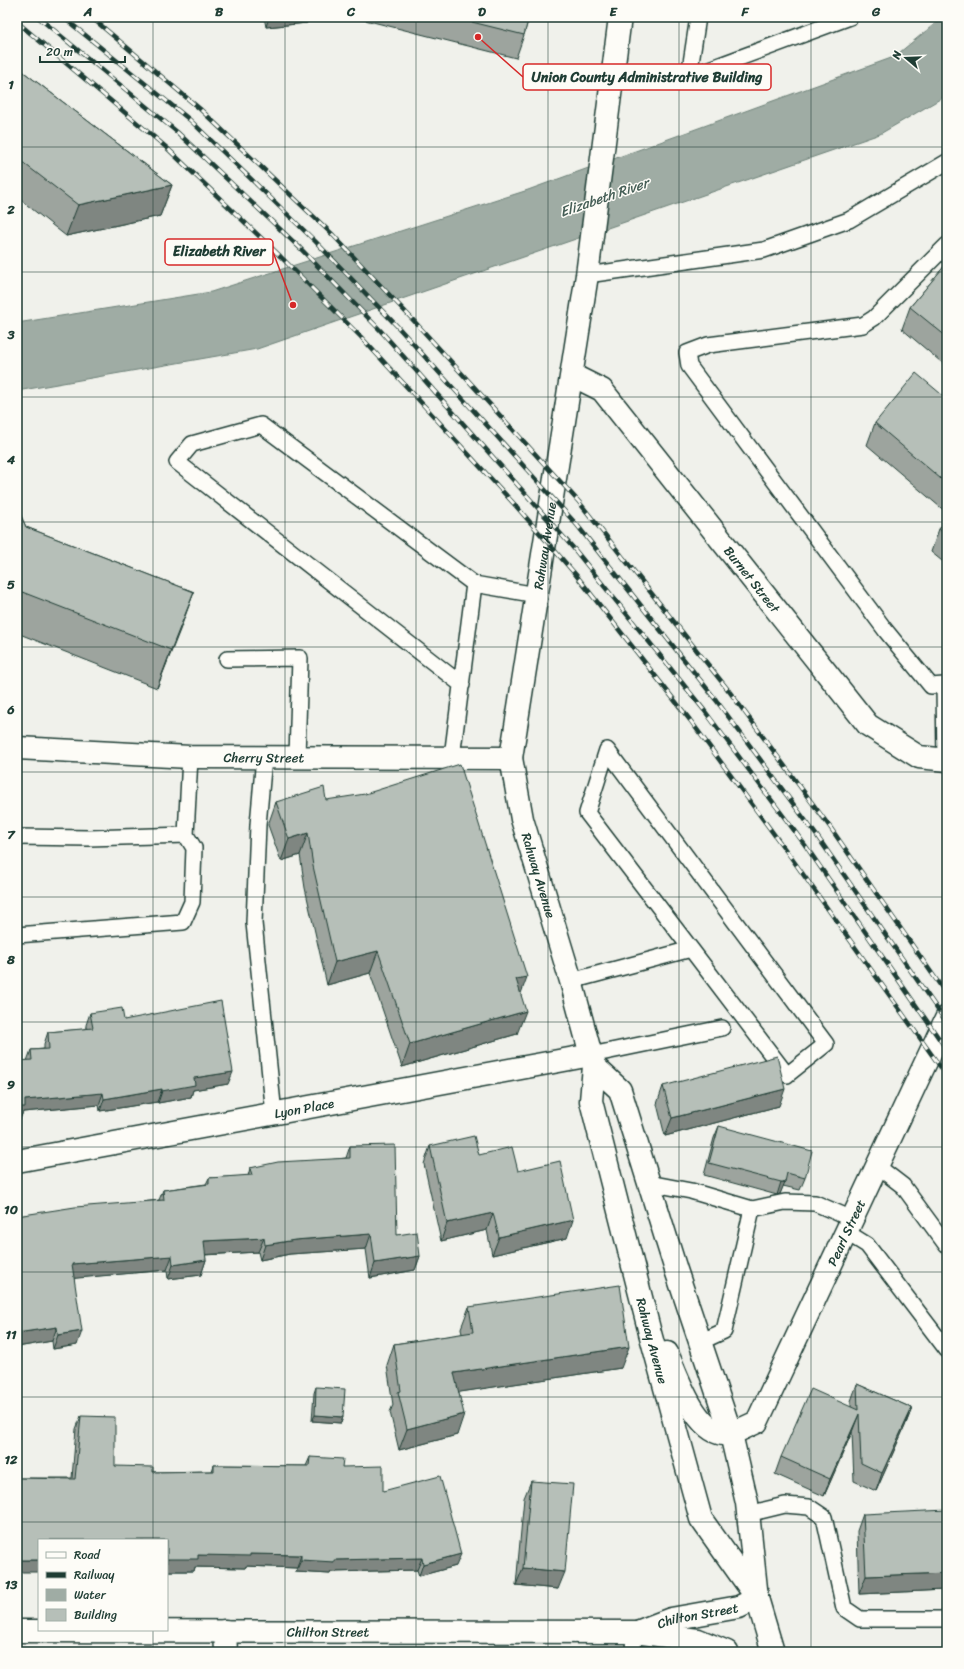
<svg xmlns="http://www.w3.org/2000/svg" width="964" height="1669" viewBox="0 0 964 1669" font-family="Sriracha,sans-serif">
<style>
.water{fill:#9faca4;stroke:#6c8077}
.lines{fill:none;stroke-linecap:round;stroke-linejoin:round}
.service-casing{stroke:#1f3d34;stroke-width:18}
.minor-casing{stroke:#1f3d34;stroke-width:25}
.tertiary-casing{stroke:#1f3d34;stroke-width:25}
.secondary-casing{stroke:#1f3d34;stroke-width:25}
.service{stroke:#fdfcf7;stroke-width:15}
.minor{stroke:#fdfcf7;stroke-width:22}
.tertiary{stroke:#fdfcf7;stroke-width:22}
.secondary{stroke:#fdfcf7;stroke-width:22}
.rail-casing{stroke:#1f3d34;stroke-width:4.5}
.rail{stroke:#fdfcf7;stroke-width:3;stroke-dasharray:9;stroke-linecap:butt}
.wall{fill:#9da49e;stroke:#1f3d34}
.shaded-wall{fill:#7f8681;stroke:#1f3d34}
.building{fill:#b6bfb8;stroke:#1f3d34}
.grid{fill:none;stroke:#1f3d34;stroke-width:1;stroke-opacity:0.55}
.labels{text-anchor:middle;stroke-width:3;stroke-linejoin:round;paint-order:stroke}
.street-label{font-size:13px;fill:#1f3d34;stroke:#fdfcf7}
.water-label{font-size:14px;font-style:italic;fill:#455e56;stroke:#fdfcf7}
.leader{fill:none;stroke:#d62828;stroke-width:1.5}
.callout-dot{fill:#d62828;stroke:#fdfcf7;stroke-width:1.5}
.callout{fill:#fdfcf7;stroke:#d62828;stroke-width:1.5}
.callout-label{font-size:14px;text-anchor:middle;font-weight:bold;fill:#1f3d34}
.neatline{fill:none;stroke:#1f3d34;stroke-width:1.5}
.grid-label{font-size:13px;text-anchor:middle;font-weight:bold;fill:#1f3d34}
</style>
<rect width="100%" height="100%" fill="#f0f1eb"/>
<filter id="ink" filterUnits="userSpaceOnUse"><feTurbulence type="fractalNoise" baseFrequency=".025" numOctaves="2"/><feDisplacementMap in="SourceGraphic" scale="8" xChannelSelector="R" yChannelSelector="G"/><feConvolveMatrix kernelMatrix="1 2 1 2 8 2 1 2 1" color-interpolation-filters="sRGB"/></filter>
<g filter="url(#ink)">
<!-- water -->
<path class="water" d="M943 17H947V95L880 134 257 349 17 391V323L211 292 528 190 894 57Z"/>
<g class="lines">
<!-- service casing -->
<g class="service-casing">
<path id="service" d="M613 73 653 77 685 78 850 17
M689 76 698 17
M587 275 764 250 849 220 947 162
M227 659 300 658 297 757
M462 685 177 462 192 444 261 425 474 584
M264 757 258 825 254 923 274 1114
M452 757 474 584 537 595
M945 760 944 685 931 686 886 631 689 366 687 353 708 345 863 325 874 318 947 245
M186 835 190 757
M17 837 89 838 186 835 194 848 192 902 183 922 17 935
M571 981 691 949 787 1075 826 1044 607 750 587 813 691 949
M591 1055 722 1028
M877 1166 903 1186 947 1246
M649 1183 691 1191 752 1209 785 1202 815 1203 852 1219
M846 1232 867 1245 947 1350
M700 1342 724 1331 752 1209
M748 1514 785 1505 809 1507 824 1517 844 1608 860 1619H947
M633 1652 634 1632"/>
</g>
<!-- minor casing -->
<g class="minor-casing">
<g id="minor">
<path id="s1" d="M572 375 602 390 868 725 919 757 947 760"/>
<path id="s2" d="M17 1161 591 1055"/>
<path d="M225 1631 226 1652"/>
</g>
</g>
<!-- tertiary casing -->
<g class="tertiary-casing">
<g id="tertiary">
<path id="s3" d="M511 758 587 275 620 17"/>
<path id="s4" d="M731 1434 757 1422 947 1017"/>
</g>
</g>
<!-- secondary casing -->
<g class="secondary-casing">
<g id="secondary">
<path id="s5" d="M17 748 190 757 511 758 522 819 571 981 591 1055 594 1066 591 1101 650 1333 701 1519 757 1598"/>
<path d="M594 1066 620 1090 676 1270 731 1434 747 1503 757 1598 773 1652"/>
<path d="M667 1353C678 1378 697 1439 731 1434"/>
<path id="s6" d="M17 1631 634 1632 698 1640 727 1652"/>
<path id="s7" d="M640 1631 671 1619 739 1607 757 1598"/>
</g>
</g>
<!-- service -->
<use href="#service" class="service"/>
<!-- minor -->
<use href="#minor" class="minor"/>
<!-- tertiary -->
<use href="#tertiary" class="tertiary"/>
<!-- secondary -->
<use href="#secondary" class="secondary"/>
<!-- rail casing -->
<g class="rail-casing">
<path id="rail" d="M38 17 177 132 300 248 380 330 515 482 575 550 704 710 805 845 947 1050
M63 17 190 120 315 241 397 326 577 525 716 700 817 836 947 1023
M91 17 200 109 333 235 414 321 579 502 729 691 830 827 947 995
M17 22 167 148 280 256 361 337 516 506 576 575 690 720 790 856 947 1076"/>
</g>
<!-- rail -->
<use href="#rail" class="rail"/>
</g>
<!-- wall -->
<path class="wall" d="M264 17H309L307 23 266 27Z
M353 17H529L524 35 516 58Z
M17 67 172 185 160 216 66 236 17 197Z
M947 263V367L902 329 910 307Z
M947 399V513L867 445 875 423Z
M17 507 26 527 194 592 157 688 17 633Z
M947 520V565L931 552 939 529Z
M326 800 521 994 517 1034 402 1067 370 973 327 985 305 888 300 855 281 861 268 825 276 802Z
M90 1013 124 1020 228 1084 193 1090 191 1097 158 1103 157 1102 100 1111 99 1105 23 1112 20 1119 27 1061 31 1050 44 1049V1044L48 1032 86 1029V1025Z
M663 1086 779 1106 665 1136 657 1104Z
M719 1126 805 1178 800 1190 783 1186 780 1194 777 1195 704 1175 714 1138Z
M350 1146 397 1235 420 1256 415 1270 370 1278 366 1249 290 1254 260 1260 258 1252 205 1255 206 1260 201 1275 168 1279 167 1270 74 1278 77 1345 53 1349 52 1341 17 1347V1216L159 1200 163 1190 206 1184 209 1178 248 1176 250 1168 346 1158Z
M430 1146 518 1171 567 1238 492 1255 487 1230 441 1241 424 1164Z
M469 1307 621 1368 459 1392 457 1435 399 1450 390 1412 393 1405 387 1365 394 1344 462 1334 461 1328Z
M857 1384 912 1408 905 1426 876 1491 854 1481 852 1432 824 1496 775 1474 781 1457 851 1407V1401Z
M316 1387 343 1417 341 1423 312 1421 314 1393Z
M81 1416 115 1466 153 1472 212 1471 214 1465 306 1466 310 1457 342 1467 383 1491 456 1566 419 1576 417 1570 331 1572 330 1574 296 1572 297 1568 246 1566 245 1568 195 1567 194 1571H167V1540L17 1572V1478H72L76 1429Z
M531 1481 558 1589 516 1585 524 1498Z
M863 1514 944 1590 859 1594 857 1531Z"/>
<!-- shaded-wall -->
<path class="shaded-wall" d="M269 17H309L307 23 266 27Z
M172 185 160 216 66 236 78 205Z
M194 592 180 630 157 688 171 650Z
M308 833 300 855 281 861 289 839Z
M378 951 370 973 327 985 335 962Z
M527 977 519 999 516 979Z
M526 1011 517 1034 402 1067 410 1044Z
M233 1072 228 1084 193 1090 191 1097 158 1103 162 1091 194 1078Z
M162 1089 157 1102 100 1111 104 1099Z
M785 1089 779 1106 665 1136 672 1118Z
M103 1093 99 1105 23 1112 20 1119H17V1107L25 1100Z
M781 1182H785L780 1194 777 1195Z
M493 1213 487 1230 441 1241 447 1223Z
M573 1220 567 1238 492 1255 499 1237Z
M371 1234 366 1249 290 1254 260 1260 265 1245 295 1240Z
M264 1238 258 1252 198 1255 204 1241Z
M172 1256 167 1270 67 1279 72 1264Z
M420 1256 415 1270 370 1278 375 1263Z
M206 1260 201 1275 168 1279 173 1265Z
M57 1327 52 1341 17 1347V1333Z
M82 1331 77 1345 53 1349 58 1335Z
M629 1347 621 1368 447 1394 454 1373Z
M912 1408 905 1426 876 1491 882 1473Z
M464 1414 457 1435 399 1450 407 1429Z
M859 1414 852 1432 824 1496 830 1479Z
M315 1415 343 1417 341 1423 312 1421Z
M250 1554 301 1555 297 1568 246 1566 245 1568 195 1567 194 1571H167V1559L198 1555Z
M461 1554 456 1566 419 1576 423 1564Z
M422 1558 417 1570 331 1572 330 1574 296 1572 301 1560H334Z
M17 1560H39V1572H17Z
M523 1568 565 1572 558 1589 516 1585Z
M947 1573V1581L944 1590 859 1594 866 1576Z"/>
<!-- building -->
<path class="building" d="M452 17H529L524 35Z
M17 67 172 185 78 205 17 158Z
M947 263V337L910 307Z
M916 373 947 399V484L875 423Z
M17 507 26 527 194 592 171 650 17 590Z
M947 520V536L939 529Z
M460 764 527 977 516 979 526 1011 410 1044 378 951 335 962 313 866 308 833 289 839 276 802 324 787 326 800 365 794Z
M221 1001 233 1072 194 1078 195 1085 162 1091V1089L104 1099 103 1093 25 1100V1107H17V1061L32 1060 31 1050 49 1049 48 1032 93 1028 90 1013 122 1008 124 1020Z
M777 1056 785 1089 672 1118 663 1086Z
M719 1126 812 1151 805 1178 787 1173 785 1182H781L709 1163Z
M474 1136 479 1155 512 1147 518 1171 560 1161 573 1220 499 1237 493 1213 447 1223 430 1146Z
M395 1145 397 1235 417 1232 420 1256 375 1263 371 1234 295 1240 265 1245 264 1238 204 1241 206 1260 173 1265 172 1256 72 1264 82 1331 58 1335 57 1327 17 1333V1216L75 1207 164 1200 163 1190 209 1184V1178L252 1175 250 1168 278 1162 350 1158V1146Z
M620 1285 629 1347 454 1373 464 1414 407 1429 398 1392 401 1391 394 1344 473 1332 469 1307Z
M857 1384 912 1408 882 1473 861 1463 859 1414 830 1479 781 1457 811 1389 858 1410Z
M316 1387 345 1389 343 1417 315 1415Z
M81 1416 115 1417V1466L153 1467V1472L214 1471V1465L309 1466 310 1457 343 1459 342 1467 383 1466V1491L440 1476 461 1554 423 1564 422 1558 334 1560V1562L301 1560V1555L250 1554V1556L198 1555V1559H167V1540H39V1560H17V1478L75 1479Z
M531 1481 573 1484 565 1572 523 1568Z
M947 1510V1573L866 1576 863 1514Z"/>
</g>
<!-- grid -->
<path class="grid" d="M153 17V1540M285 17V1652M416 17V1652M548 17V1652M679 17V1652M811 17V1652M17 147H947M17 272H947M17 397H947M17 522H947M17 647H947M17 772H947M17 897H947M17 1022H947M17 1147H947M17 1272H947M17 1397H947M17 1522H947M153 1630V1652"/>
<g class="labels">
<!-- street labels -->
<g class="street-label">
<text dy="5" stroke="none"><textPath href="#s3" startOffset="215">Rahway Avenue</textPath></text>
<text dy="5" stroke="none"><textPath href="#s1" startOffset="275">Burnet Street</textPath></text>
<text dy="5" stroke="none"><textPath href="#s5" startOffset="247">Cherry Street</textPath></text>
<text dy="5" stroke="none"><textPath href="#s5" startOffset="615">Rahway Avenue</textPath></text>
<text dy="5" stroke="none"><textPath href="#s2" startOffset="292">Lyon Place</textPath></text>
<text dy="5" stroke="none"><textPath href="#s4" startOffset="238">Pearl Street</textPath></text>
<text dy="5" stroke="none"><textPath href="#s5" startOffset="1096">Rahway Avenue</textPath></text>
<text dy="5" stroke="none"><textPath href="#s7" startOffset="60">Chilton Street</textPath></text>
<text dy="5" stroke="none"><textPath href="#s6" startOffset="311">Chilton Street</textPath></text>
</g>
<!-- water labels -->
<g class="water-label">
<text transform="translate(604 197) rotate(-19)" y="5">Elizabeth River</text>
</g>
</g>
<!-- callouts -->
<path class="leader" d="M478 37L523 77M293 305L273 252"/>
<g class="callout-dot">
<circle cx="478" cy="37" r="4"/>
<circle cx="293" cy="305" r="4"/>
</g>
<g class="callout">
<rect x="523" y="64" width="248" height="26" rx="4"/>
<rect x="165" y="239" width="108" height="26" rx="4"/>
</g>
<g class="callout-label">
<text x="647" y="82">Union County Administrative Building</text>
<text x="219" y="256">Elizabeth River</text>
</g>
<!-- margin -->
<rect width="964" height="1669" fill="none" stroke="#fdfcf7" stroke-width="44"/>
<!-- legend -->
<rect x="38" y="1539" width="130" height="92" fill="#fdfcf7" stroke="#a4b0a9"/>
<rect x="46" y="1552" width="20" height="6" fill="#fdfcf7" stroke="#a4b0a9"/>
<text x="74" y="1559" font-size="12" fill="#1f3d34">Road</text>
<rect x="46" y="1572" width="20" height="6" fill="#1f3d34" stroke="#a4b0a9"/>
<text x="74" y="1579" font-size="12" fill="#1f3d34">Railway</text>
<rect x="46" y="1589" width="20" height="12" fill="#9faca4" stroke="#a4b0a9"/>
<text x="74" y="1599" font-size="12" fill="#1f3d34">Water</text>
<rect x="46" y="1609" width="20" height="12" fill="#b6bfb8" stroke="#a4b0a9"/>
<text x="74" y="1619" font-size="12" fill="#1f3d34">Building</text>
<!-- north arrow -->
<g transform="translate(906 58) rotate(289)" stroke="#fdfcf7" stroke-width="3" paint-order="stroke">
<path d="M0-3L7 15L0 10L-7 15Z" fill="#1f3d34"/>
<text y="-6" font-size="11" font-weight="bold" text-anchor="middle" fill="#1f3d34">N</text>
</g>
<!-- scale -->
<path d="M40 56v6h85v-6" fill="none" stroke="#1f3d34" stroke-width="2"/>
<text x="46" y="56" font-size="12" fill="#1f3d34" stroke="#fdfcf7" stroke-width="3" paint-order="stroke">20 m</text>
<rect x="22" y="22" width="920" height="1625" class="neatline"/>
<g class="grid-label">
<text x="88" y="16">A</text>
<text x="219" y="16">B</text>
<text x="351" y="16">C</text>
<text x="482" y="16">D</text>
<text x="613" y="16">E</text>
<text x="745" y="16">F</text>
<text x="876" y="16">G</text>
<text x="11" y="89">1</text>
<text x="11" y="214">2</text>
<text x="11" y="339">3</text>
<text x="11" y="464">4</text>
<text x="11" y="589">5</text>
<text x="11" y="714">6</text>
<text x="11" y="839">7</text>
<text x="11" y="964">8</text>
<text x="11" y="1089">9</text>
<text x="11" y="1214">10</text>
<text x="11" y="1339">11</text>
<text x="11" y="1464">12</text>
<text x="11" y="1589">13</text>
</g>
</svg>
